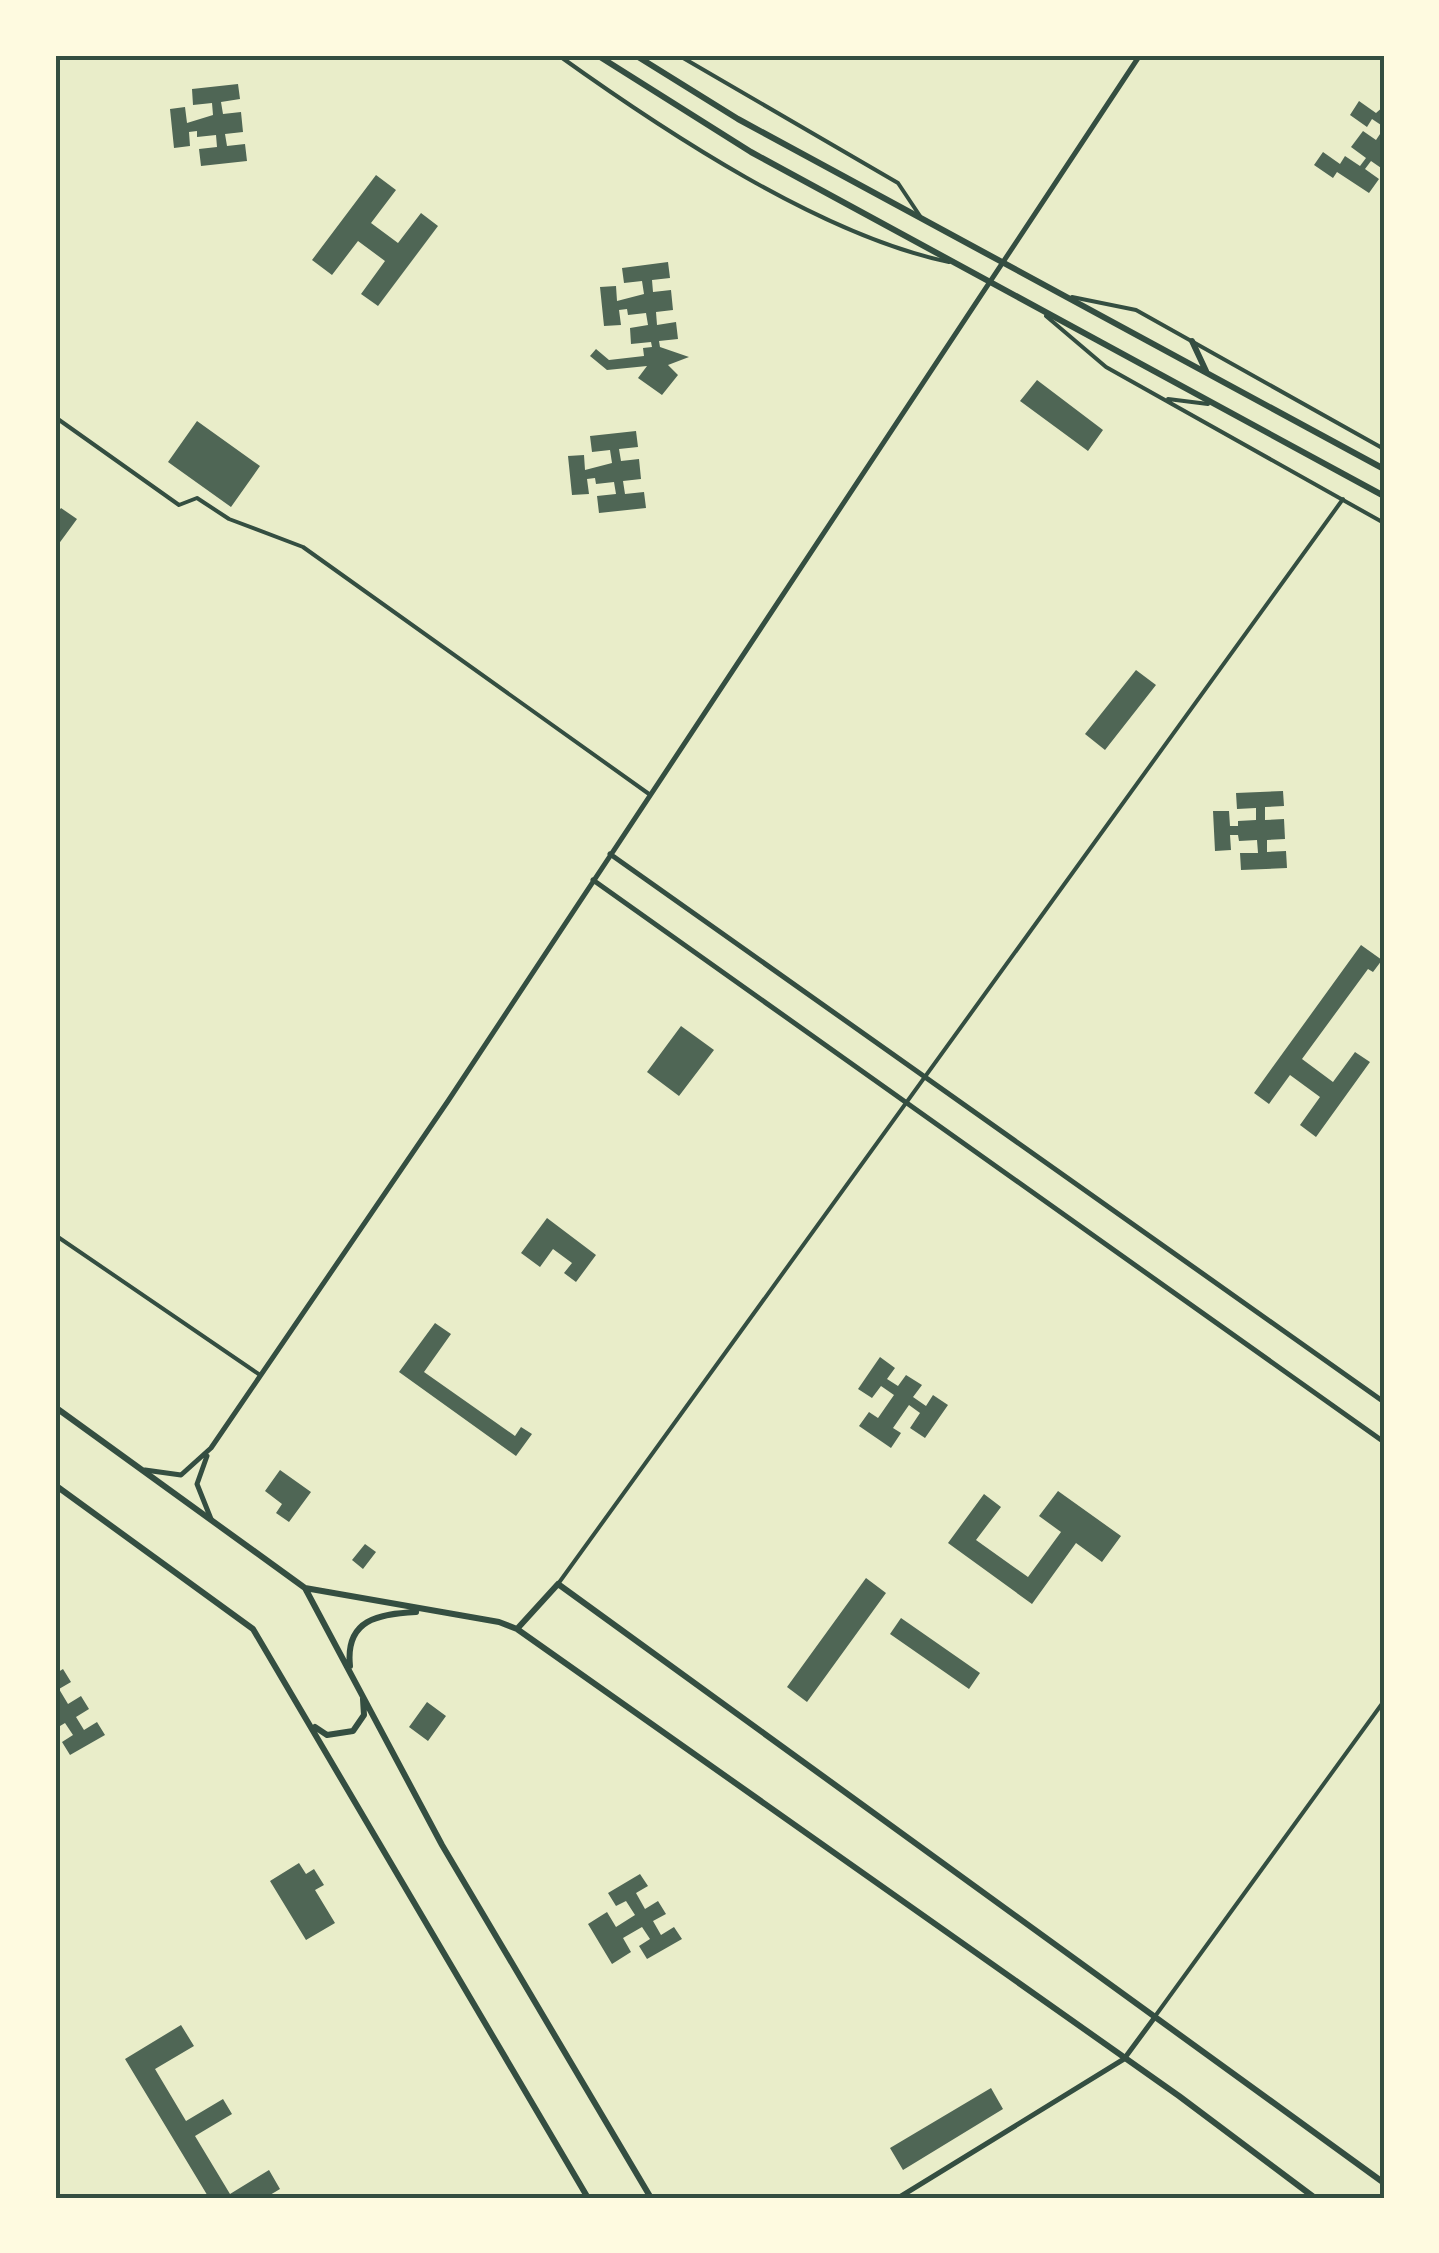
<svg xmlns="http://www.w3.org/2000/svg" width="1439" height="2253" viewBox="0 0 1439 2253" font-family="'IBM Plex Sans',sans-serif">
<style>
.building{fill:#4f6655}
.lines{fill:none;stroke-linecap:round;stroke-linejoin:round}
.minor{stroke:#344e41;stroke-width:4}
.tertiary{stroke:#344e41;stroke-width:5}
.secondary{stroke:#344e41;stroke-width:6}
.primary{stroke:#344e41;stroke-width:6}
.neatline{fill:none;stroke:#344e41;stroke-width:4}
</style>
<rect width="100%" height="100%" fill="#e9edc9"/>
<!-- building -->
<path class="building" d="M238 84 240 99 221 102 223 114 241 112 243 132 225 134 227 146 245 144 247 161 201 166 199 149 217 147 216 135 197 137V131L189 132 190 146 174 148 170 109 185 107 187 123 213 115 212 103 193 105 192 89Z
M1359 101 1376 113 1384 106V127L1372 119 1367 127 1350 115Z
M1384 128V170L1371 161 1365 169 1379 179 1369 193 1337 172 1333 178 1314 165 1323 152 1340 164 1345 156 1360 166 1366 158 1351 147 1363 131 1376 140Z
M376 175 396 190 371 223 398 243 421 213 438 226 378 306 361 294 385 261 358 241 332 275 312 260Z
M668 262 670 278 652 280 653 292 671 290 673 310 656 312 657 325 676 322 678 339 659 341 660 347 689 357 668 365 678 375 662 395 638 378 647 366 607 370 590 356 596 349 609 360 644 356 643 348 652 347 651 342 631 344 630 328 648 325 646 313 628 315 627 309 619 310 621 325 604 326 600 287 616 286 617 301 644 294 642 281 624 283 622 268Z
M1037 380 1103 430 1088 451 1020 401Z
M197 421 260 466 231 507 168 462Z
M636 431 638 447 619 449 621 461 639 459 641 479 623 481 625 494 644 492 646 508 599 513 597 496 616 494 614 482 596 484 595 478 587 479 589 494 572 495 568 456 584 455 585 470 612 463 610 450 592 452 590 436Z
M61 508 77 519 55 549V516Z
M1136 670 1156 685 1105 750 1085 734Z
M1283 791 1284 806 1265 807V820L1284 819 1285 839 1267 840V852L1286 851 1287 868 1241 870 1240 853H1258L1257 840 1239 841 1238 835H1230L1231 850 1215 851 1213 811H1229L1230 826H1238V821L1256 820V808L1237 809 1236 793Z
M1361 945 1382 960 1373 972 1368 969 1302 1059 1333 1082 1355 1052 1370 1062 1316 1137 1300 1125 1320 1097 1290 1075 1269 1104 1254 1093Z
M681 1026 714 1050 679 1096 647 1072Z
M547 1218 596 1255 576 1282 564 1273 572 1263 553 1249 540 1267 521 1253Z
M435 1323 451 1334 424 1372 515 1436 521 1427 532 1434 516 1456 399 1372Z
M880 1357 895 1368 887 1379 898 1386 906 1375 922 1385 913 1397 926 1406 933 1395 948 1405 925 1438 910 1428 920 1413 909 1405 893 1428 901 1433 891 1448 859 1426 869 1412 878 1418 894 1395 881 1386 872 1398 858 1389Z
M280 1470 311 1492 289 1522 276 1513 282 1504 265 1491Z
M1058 1491 1121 1536 1102 1562 1076 1543 1032 1604 948 1543 984 1494 1001 1507 976 1540 1028 1577 1061 1532 1039 1516Z
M365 1544 376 1552 363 1569 352 1560Z
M866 1578 886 1593 807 1702 787 1687Z
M901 1618 980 1673 969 1689 890 1634Z
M63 1669 71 1682 59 1689 68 1704 81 1696 89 1709 76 1717 84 1730 97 1722 105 1735 70 1755 62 1742 73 1735 65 1723 55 1729V1674Z
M427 1702 446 1716 428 1741 409 1727Z
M299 1863 306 1874 314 1869 324 1885 315 1890 335 1923 306 1940 270 1881Z
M640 1874 648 1886 636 1893 645 1909 658 1901 666 1914 653 1921 661 1935 674 1927 682 1939 647 1959 639 1946 650 1939 642 1927 623 1938 631 1952 612 1964 588 1924 607 1912 616 1927 635 1915 626 1901 616 1906 608 1893Z
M181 2025 194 2046 155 2069 186 2121 223 2099 232 2114 195 2136 230 2194 269 2170 280 2189 265 2198H209L125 2059Z
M991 2088 1003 2109 903 2170 890 2148Z"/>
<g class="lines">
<!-- minor -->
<path class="minor" d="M558 55C664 131 822 236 949 262
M678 55 898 183 920 216
M1072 297 1136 310 1384 449
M1046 316 1106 367 1384 523
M1168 399 1208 404
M55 417 179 505 197 498 229 519 303 547 649 794
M55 1235 260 1375
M558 1584 1343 499
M1156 2015 1384 1701"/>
<!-- tertiary -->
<path class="tertiary" d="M610 854 1384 1402
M593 880 1384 1442
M207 1456 197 1484 211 1519
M145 1470 181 1475 211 1448 448 1101 1140 55
M898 2198 1124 2059 1155 2017"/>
<!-- secondary -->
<path class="secondary" d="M55 1407 305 1588 442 1845 651 2198
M55 1485 253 1629 588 2198
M305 1588 499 1622 517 1629 1179 2096 1315 2198
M517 1629 558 1584 1384 2183
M350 1666C345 1619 379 1614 416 1612
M315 1727 327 1735 353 1731 364 1715 363 1699"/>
<!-- primary -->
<path class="primary" d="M597 55 751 152 1384 496
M635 55 738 119 1384 469
M1192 341 1206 371"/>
</g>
<!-- border -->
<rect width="1439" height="2253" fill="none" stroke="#fefae0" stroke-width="115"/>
<rect x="58" y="58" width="1324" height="2138" class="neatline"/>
</svg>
